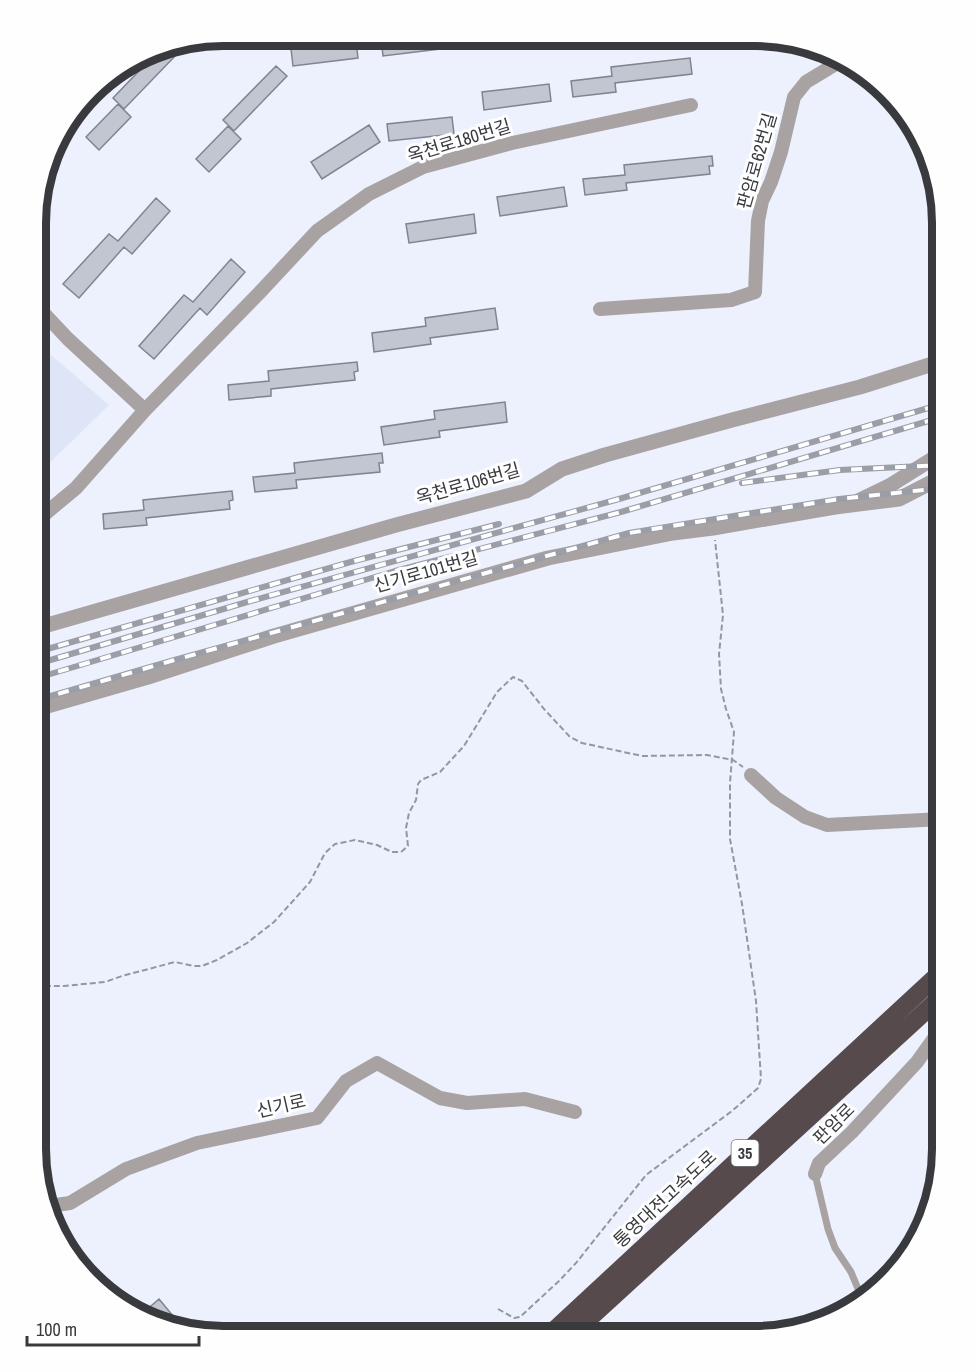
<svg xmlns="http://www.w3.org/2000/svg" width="978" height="1372" viewBox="0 0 978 1372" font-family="'Archivo Narrow','Noto Sans KR',sans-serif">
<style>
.built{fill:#dde5f7}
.building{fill:#c1c6d1;stroke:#7f848e;stroke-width:1.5}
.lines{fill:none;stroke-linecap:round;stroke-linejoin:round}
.path{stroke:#93979f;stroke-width:2;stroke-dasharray:6 3;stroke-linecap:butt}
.service{stroke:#a8a2a3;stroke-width:7}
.minor{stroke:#a8a2a3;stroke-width:14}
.tertiary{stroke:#a8a2a3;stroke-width:15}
.motorway{stroke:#564a4d;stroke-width:18}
.rail-casing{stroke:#9b9ea7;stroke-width:6}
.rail{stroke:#fefefe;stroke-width:4;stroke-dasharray:11;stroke-linecap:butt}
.labels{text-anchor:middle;stroke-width:6;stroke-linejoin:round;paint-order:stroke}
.shield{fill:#fefefe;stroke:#737578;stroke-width:1.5}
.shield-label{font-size:16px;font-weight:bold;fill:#383a3e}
.street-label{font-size:18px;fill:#383a3e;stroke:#fefefe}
.rim{fill:none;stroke:#383a3e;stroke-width:8}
</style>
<rect width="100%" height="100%" fill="#ecf1fd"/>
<!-- built -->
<path class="built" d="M37 343 109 405 37 475Z"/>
<!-- building -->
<path class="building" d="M396 37H446L448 48 383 56 381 38Z
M356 41 358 58 293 66 291 49Z
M168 45 177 54 124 109 113 98 163 46Z
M690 58 692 74 615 83 616 92 573 97 571 81 612 76 611 67Z
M276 66 287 76 234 131 223 120Z
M549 84 551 101 484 110 482 92Z
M118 104 131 117 99 150 86 137Z
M452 117 454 134 389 141 387 124Z
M369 125 380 142 322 179 311 162Z
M228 126 241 139 209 172 196 159Z
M712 156 713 166H709L710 174 626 183 627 190 585 195 583 179 625 175 624 165Z
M564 187 567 206 500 216 497 197Z
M156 198 170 211 132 254 124 247 79 298 63 284 109 234 118 241Z
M474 214 476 233 409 243 406 224Z
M231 259 245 272 207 315 200 308 154 359 139 346 184 295 193 302Z
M495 308 498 329 430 338 431 344 374 352 372 333 426 326 425 318Z
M357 362 358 371 354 372 355 380 271 389V396L229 400 228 385 269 381 268 371Z
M505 402 507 422 439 431 440 437 384 445 381 427 435 419 434 411Z
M382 453 383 463H379L380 472 296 480 297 488 255 492 253 477 295 473 294 463Z
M232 491 233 500 229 501 230 509 146 518 147 525 104 529 103 514 144 510 143 500Z
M159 1299 183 1328 144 1312Z"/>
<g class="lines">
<!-- path -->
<path class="path" d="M36 985 39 986H64L105 982 122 976 175 962 194 966H202L217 960 247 943 274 922 310 882 325 853 335 844 355 840 377 845 392 852H401L408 846 406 828 409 813 416 800 418 784 421 780 440 772 464 746 497 692 513 677 522 681 544 709 570 737 582 743 642 756 707 755 733 760 743 767
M498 1309 514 1318 520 1317 559 1281 576 1263 646 1175 732 1111 758 1088 761 1079 756 1001 742 904 730 839V783L734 732 726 709 721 689 719 654 723 615 715 540"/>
<!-- service -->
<path class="service" d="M815 1174 828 1229 835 1248 851 1272 861 1296"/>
<!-- minor -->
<path class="minor" d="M37 306 68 339 145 410
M600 309 731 300 755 292 758 221 762 201 771 182 781 152 794 97 806 82 839 62
M37 516 46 513 76 488 145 410 262 290 317 231 369 194 423 167 512 143 691 105
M751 775 776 798 805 817 827 825 942 819
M815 1174 819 1163 852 1132 917 1062 942 1027
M49 1206 70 1203 126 1169 197 1143 317 1118 346 1081 377 1063 440 1098 467 1103 525 1099 575 1112
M65 1244 116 1300"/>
<!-- tertiary -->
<path class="tertiary" d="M858 501 889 486 942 453
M37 628 396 525 526 491 562 469 605 455 732 420 860 387 942 361
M37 709 148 677 274 636 548 558 673 533 713 528 835 507 899 499 932 482 942 474"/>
<!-- motorway -->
<path class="motorway" d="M549 1335 942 971
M571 1335 942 996"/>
<!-- rail casing -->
<g class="rail-casing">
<path id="rail" d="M742 483 840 470 942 465
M37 652 354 561 499 524
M37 664 254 600 619 499 942 404
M37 678 395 571 621 512 942 417
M37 700 171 661 629 533 839 499 942 488"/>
</g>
<!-- rail -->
<use href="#rail" class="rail"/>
</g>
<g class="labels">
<!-- shield labels -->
<rect class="shield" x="731.5" y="1140" width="27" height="26" rx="4.5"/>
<g class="shield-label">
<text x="745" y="1159">35</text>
</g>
<!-- street labels -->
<g class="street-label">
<text transform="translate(459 141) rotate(-17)" y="6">옥천로180번길</text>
<text transform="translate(757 161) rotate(-74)" y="6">판암로62번길</text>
<text transform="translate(468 484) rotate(-16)" y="6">옥천로106번길</text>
<text transform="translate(426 572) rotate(-16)" y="6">신기로101번길</text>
<text transform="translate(281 1106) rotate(-13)" y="6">신기로</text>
<text transform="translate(834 1124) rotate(-45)" y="6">판암로</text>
<text transform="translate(665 1199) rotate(-43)" y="6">통영대전고속도로</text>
</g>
</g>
<!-- crop -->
<path d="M0 0H978V1372H0ZM223 46H755A177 177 0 0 1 932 223V1149A177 177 0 0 1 755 1326H223A177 177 0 0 1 46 1149V223A177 177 0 0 1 223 46Z" fill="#fefefe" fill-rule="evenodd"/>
<path class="rim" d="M223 46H755A177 177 0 0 1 932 223V1149A177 177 0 0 1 755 1326H223A177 177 0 0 1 46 1149V223A177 177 0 0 1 223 46Z"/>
<!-- scale -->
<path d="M27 1336v9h172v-9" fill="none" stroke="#383a3e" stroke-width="3"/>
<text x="36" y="1336" font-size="18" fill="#383a3e" stroke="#fefefe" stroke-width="4.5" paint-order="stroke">100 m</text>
</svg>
